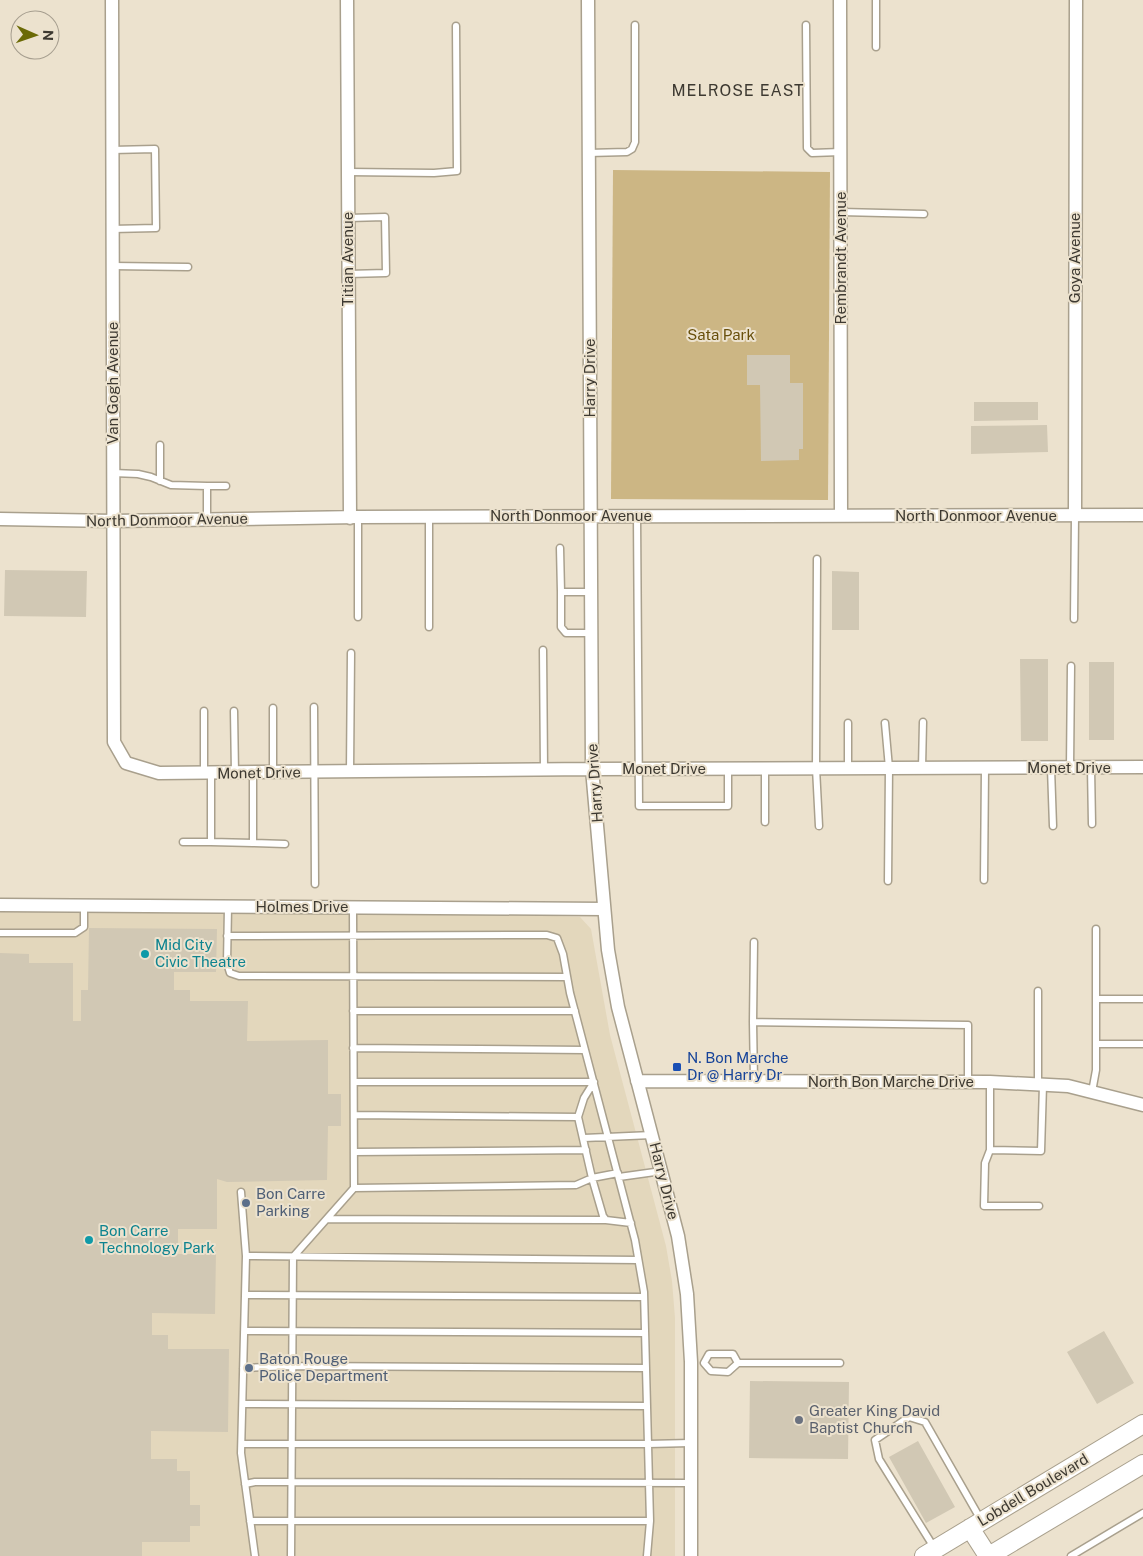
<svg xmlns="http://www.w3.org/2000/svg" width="1143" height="1556" viewBox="0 0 1143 1556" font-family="'Public Sans',sans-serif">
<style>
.built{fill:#e3d7bc}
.green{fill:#ccb684}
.building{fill:#d1c8b4}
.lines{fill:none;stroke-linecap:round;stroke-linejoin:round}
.lane-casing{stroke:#a9a08d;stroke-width:9}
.street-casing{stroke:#a9a08d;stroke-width:15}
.secondary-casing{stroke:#a9a08d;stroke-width:20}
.lane{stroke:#fff;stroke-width:6}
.street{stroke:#fff;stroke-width:12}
.secondary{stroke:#fff;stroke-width:18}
.culture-dot{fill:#0f9aa8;stroke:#ece2ce;stroke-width:2}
.transit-dot{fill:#1a4fb4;stroke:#ece2ce;stroke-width:2}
.service-dot{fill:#5c6f8a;stroke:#ece2ce;stroke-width:2}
.worship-dot{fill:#6b7280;stroke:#ece2ce;stroke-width:2}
.labels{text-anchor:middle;stroke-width:4;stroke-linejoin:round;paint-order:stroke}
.street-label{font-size:15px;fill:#3d3931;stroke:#ece2ce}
.park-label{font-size:15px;fill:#69500c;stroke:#ece2ce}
.culture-label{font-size:15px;fill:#0d838f;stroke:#ece2ce;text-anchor:start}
.transit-label{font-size:15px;fill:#164399;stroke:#ece2ce;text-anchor:start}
.service-label{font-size:15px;fill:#4e5e75;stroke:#ece2ce;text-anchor:start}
.worship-label{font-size:15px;fill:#5b616d;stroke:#ece2ce;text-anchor:start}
.neighbourhood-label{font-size:16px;letter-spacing:1px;fill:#3d3931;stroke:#ece2ce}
</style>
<rect width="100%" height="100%" fill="#ece2ce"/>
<!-- built -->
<path class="built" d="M0 905 353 908 580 917 591 929 610 1035 666 1246 672 1281 675 1318V1556H0Z"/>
<!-- green -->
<path class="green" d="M613 170 830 172 828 500 611 499Z"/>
<!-- building -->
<path class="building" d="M747 355H790V383H803V449H799V460L761 461 760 385H747Z
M974 402H1038V420L974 421Z
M1047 425 1048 452 971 454V426Z
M5 570 87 571 86 617 4 616Z
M832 571 859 572V630H832Z
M1020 659H1048V741H1021Z
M1089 662H1114V740H1089Z
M89 928 217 929 216 972H174V990H190V1001H248L247 1041 328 1040V1094H341V1126H328L327 1180 227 1182 217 1179V1229H178V1254H210V1250H216L215 1314 152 1313V1335H168V1349H229L228 1432 151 1431V1459H177V1471H190V1505H200V1526H190V1542H142V1556H0V953L29 954V963H73V1021H81V990H88Z
M1104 1331 1134 1383 1097 1404 1067 1352Z
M750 1381 849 1382 848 1459 749 1458Z
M918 1441 955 1507 926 1523 889 1457Z"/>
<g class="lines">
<!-- lane casing -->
<g class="lane-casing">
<path id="lane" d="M806 25 807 148 812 153 841 152
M876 47V0
M112 150 155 149 156 228 112 229
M588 153 627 152 632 149 635 142V25
M348 172 434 173 457 171 456 26
M841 212 924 214
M348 218 385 217 386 273 348 274
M112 266 188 267
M160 445V481
M113 473 138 474 151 477 171 485 207 486V520
M207 486H226
M637 516 639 806H728V769
M560 548 561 592
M817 559 816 768 819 826
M591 592H561V627L566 633H591
M358 617V517
M1074 619 1075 516
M429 627V517
M543 650 544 770
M314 707 315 884
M234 711 235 773
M848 723V768
M885 723 889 768 888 881
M765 768V822
M922 768 923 722
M1051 768 1053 826
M1070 768 1071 666
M1091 768 1092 824
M273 772V708
M350 772 351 653
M204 773V711
M211 773V842L253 843V772
M183 842H211
M253 843 285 844
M984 880 985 768
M228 907 227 963 230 973 239 976 567 977
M1096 929V999
M0 933H75L84 927V906
M227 936 547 935 557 938 563 954 570 993 635 1240 644 1292 650 1521 647 1556
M1038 991V1085
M353 1011H575
M753 1022 754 942
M1096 1044V999H1143
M353 1048 585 1050
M754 1081 753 1022 968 1025V1082
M354 1082H594
M594 1082 584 1098 578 1117 592 1178 603 1216 606 1220 631 1223
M990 1082V1150L1041 1151 1043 1085
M1092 1092 1096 1070V1044H1143
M354 1115 578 1117
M584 1138 652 1135
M990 1150 985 1163 984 1206H1039
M354 1152 586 1150
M619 1177 662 1171
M354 1188 576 1185 592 1178 618 1173
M241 1192 246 1256
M327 1219 606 1220
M245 1295 644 1297
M244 1331 645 1333
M738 1363 733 1354H709L704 1363 711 1371 728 1372 738 1363H840
M243 1368 292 1366 646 1368
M243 1404 647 1406
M242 1444H648L690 1443
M245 1484 255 1482H291L691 1483
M250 1521H650
M935 1549 879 1459 875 1440 909 1417 925 1422 981 1520
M255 1556 241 1453 246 1256 638 1260
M291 1556 293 1257 354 1188 353 908
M1071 1556 1143 1513"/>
</g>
<!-- street casing -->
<g class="street-casing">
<path id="street" d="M112 0 114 742 126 763 159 773 592 769 1143 767
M347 0 350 518
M588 0 592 769 608 950 618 1007 678 1236 687 1294 691 1362V1556
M840 0 841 515
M1075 516 1076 0
M0 519 113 521 358 517 1143 515
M0 905 604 909
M637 1081 990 1082 1068 1086 1143 1105"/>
</g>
<!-- secondary casing -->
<g class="secondary-casing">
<path id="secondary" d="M970 1528 988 1556
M924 1556 1143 1424
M989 1556 1143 1464"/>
</g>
<!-- lane -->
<use href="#lane" class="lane"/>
<!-- street -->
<use href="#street" class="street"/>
<!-- secondary -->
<use href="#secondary" class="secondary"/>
</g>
<!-- markers -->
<g class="culture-dot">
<circle cx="145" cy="954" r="5"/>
<circle cx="89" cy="1240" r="5"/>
</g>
<rect class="transit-dot" x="672" y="1062" width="10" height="10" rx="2.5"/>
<g class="service-dot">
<circle cx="246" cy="1203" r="5"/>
<circle cx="249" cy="1368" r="5"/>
</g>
<circle class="worship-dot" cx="799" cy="1420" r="5"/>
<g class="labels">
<!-- street labels -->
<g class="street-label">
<text transform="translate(841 258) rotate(-90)" y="5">Rembrandt Avenue</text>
<text transform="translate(1075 258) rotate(-90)" y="5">Goya Avenue</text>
<text transform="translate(348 259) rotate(-90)" y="5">Titian Avenue</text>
<text transform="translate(590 378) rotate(-90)" y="5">Harry Drive</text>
<text transform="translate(113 383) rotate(-90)" y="5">Van Gogh Avenue</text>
<text x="571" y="521">North Donmoor Avenue</text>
<text x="976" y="521">North Donmoor Avenue</text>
<text transform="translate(167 520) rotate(-1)" y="5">North Donmoor Avenue</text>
<text x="1069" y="773">Monet Drive</text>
<text x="664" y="774">Monet Drive</text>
<text transform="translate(259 773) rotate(-1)" y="5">Monet Drive</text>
<text transform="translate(595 783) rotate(-94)" y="5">Harry Drive</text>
<text x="302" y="912">Holmes Drive</text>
<text x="891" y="1087">North Bon Marche Drive</text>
<text transform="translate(664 1181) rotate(76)" y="5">Harry Drive</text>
<text transform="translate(1033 1490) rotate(-31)" y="5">Lobdell Boulevard</text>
</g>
<!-- park labels -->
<g class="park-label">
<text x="721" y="340">Sata Park</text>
</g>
<!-- culture labels -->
<g class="culture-label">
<text x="155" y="950">Mid City<tspan x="155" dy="17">Civic Theatre</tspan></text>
<text x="99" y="1236">Bon Carre<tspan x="99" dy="17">Technology Park</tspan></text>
</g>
<!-- transit labels -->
<g class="transit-label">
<text x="687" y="1063">N. Bon Marche<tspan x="687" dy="17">Dr @ Harry Dr</tspan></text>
</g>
<!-- service labels -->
<g class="service-label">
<text x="256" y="1199">Bon Carre<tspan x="256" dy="17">Parking</tspan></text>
<text x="259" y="1364">Baton Rouge<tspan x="259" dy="17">Police Department</tspan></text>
</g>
<!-- worship labels -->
<g class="worship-label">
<text x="809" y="1416">Greater King David<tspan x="809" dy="17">Baptist Church</tspan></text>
</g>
<!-- neighbourhood labels -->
<g class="neighbourhood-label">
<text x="738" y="96">MELROSE EAST</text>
</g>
</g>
<!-- north arrow -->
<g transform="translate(35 35) rotate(92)"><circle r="24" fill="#ece2ce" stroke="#a69e8f"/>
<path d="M0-4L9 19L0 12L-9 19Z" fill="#6b6a06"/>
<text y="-8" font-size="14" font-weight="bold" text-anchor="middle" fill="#3d3931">N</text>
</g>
</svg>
